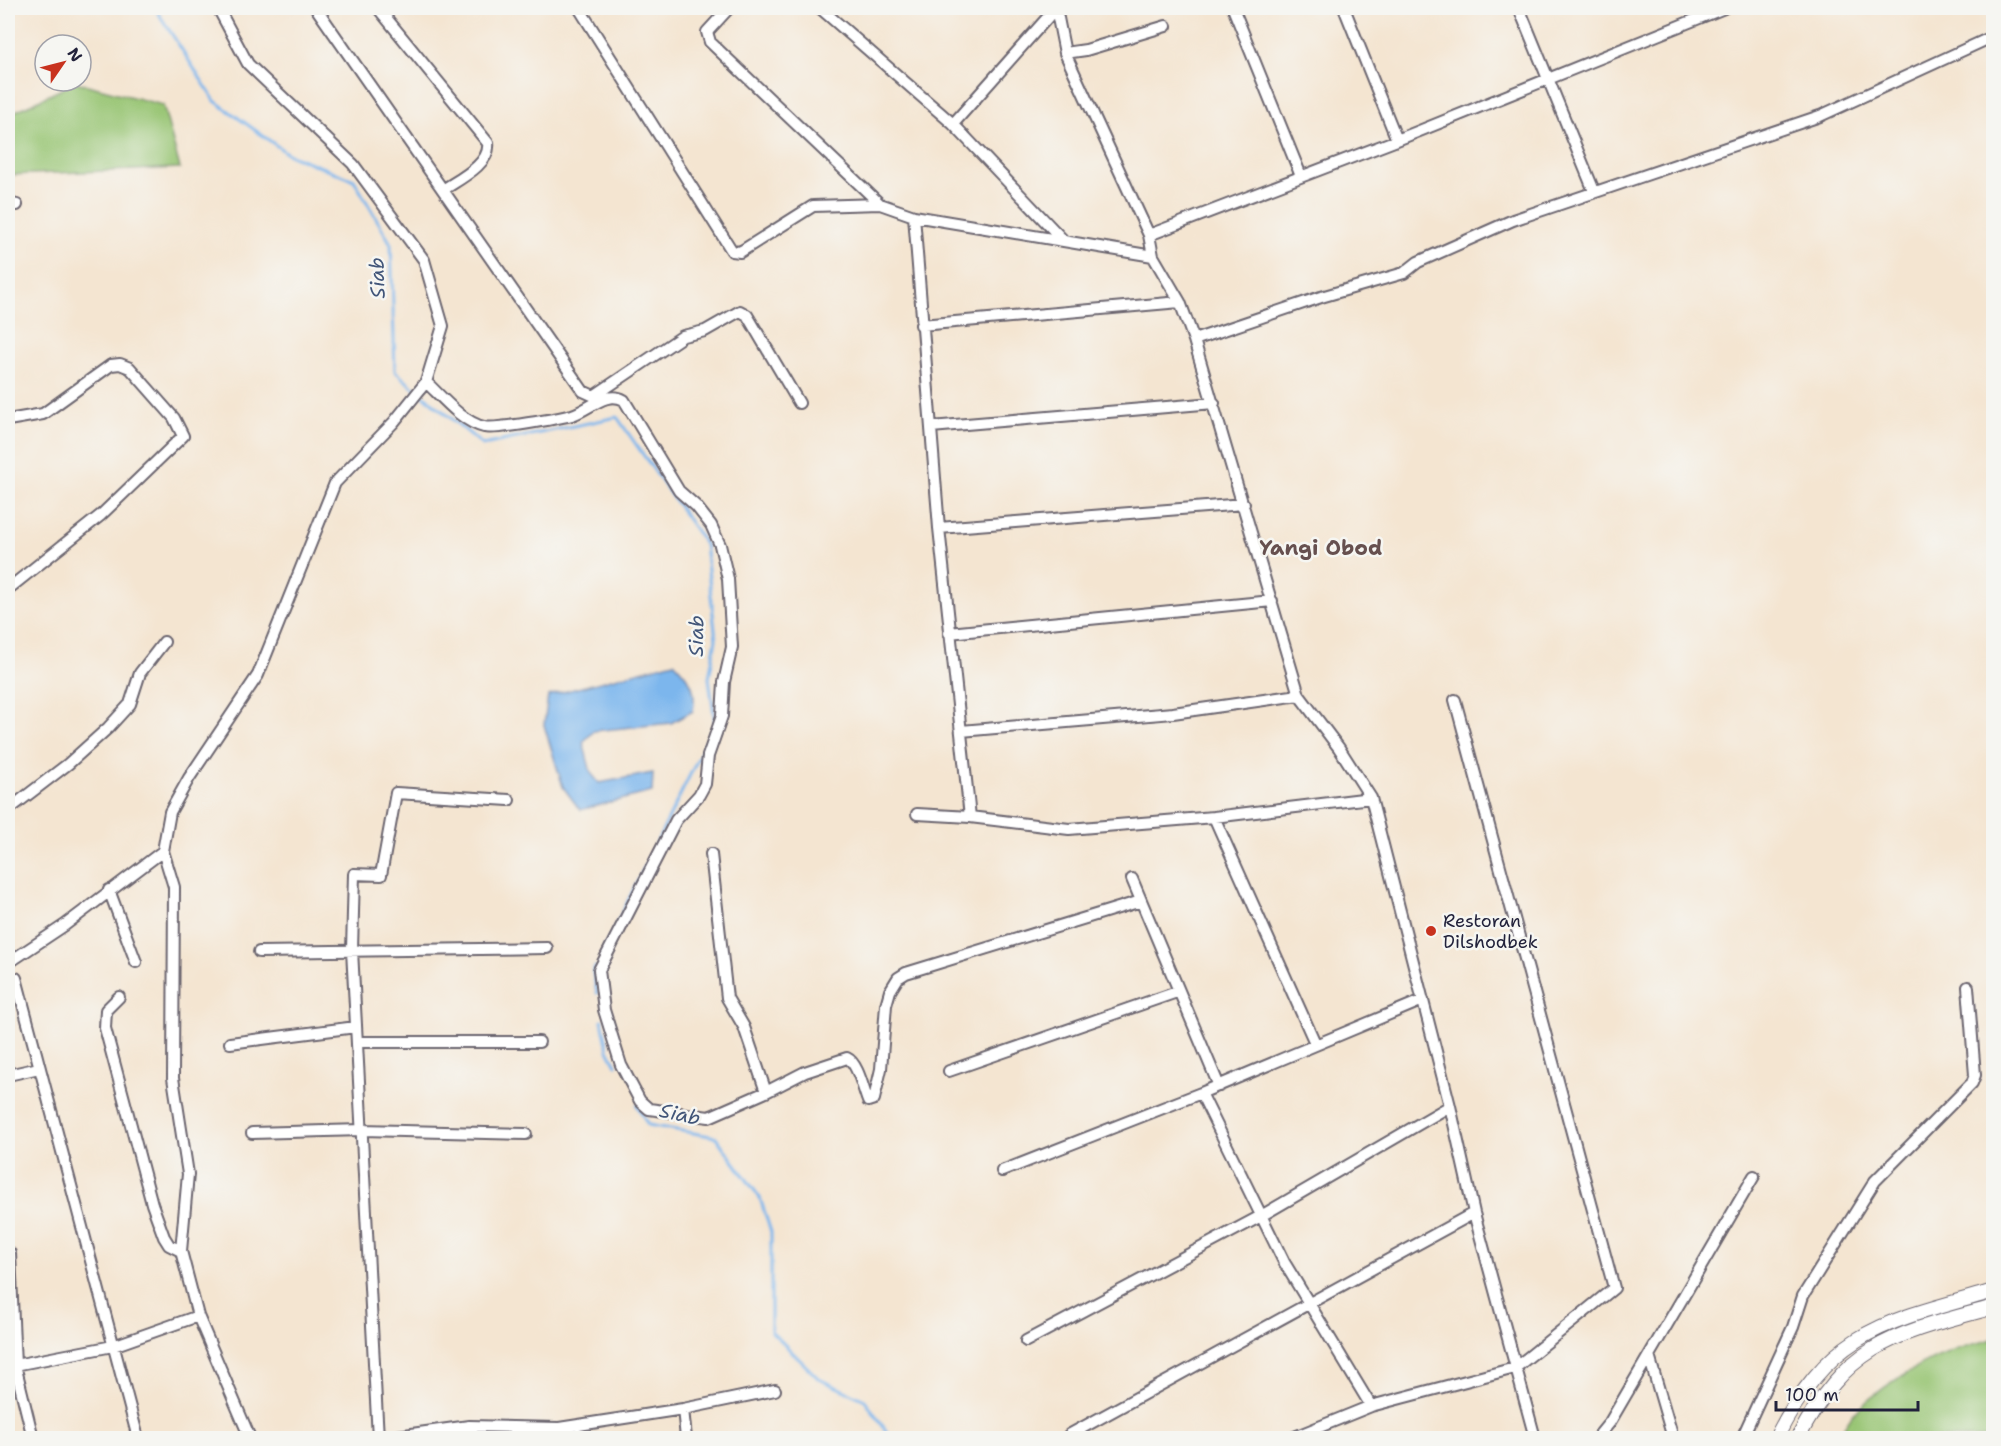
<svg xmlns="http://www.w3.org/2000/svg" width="2001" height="1446" viewBox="0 0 2001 1446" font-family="'Shantell Sans',sans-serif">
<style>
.green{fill:#98c573;stroke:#5d7457;stroke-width:1.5}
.water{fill:#7cb6ed;stroke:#4f6c94;stroke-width:1.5}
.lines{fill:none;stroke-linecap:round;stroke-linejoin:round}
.stream{stroke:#7cb6ed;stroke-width:3}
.minor-casing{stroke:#6c6670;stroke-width:14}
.major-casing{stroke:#6c6670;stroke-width:16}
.minor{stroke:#fff;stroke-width:10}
.major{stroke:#fff;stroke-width:14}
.poi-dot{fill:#c8321e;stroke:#f6f6f2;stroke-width:2}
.labels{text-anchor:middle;stroke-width:5;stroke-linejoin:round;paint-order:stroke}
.poi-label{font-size:18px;fill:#22223b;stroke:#f6f6f2;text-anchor:start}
.water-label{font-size:20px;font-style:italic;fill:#425679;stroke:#f6f6f2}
.quarter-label{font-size:21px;font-weight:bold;fill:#66504f;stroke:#f6f6f2}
</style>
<rect width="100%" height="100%" fill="#f6f6f2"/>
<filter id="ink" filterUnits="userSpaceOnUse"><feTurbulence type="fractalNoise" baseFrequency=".0167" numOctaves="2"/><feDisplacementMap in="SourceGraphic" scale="12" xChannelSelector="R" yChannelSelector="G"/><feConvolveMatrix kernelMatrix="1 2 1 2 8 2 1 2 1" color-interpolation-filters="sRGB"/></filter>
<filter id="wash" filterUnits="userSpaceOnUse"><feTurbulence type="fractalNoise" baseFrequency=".008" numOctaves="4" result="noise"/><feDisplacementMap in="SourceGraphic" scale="24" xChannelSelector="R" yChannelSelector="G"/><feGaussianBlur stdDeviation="1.35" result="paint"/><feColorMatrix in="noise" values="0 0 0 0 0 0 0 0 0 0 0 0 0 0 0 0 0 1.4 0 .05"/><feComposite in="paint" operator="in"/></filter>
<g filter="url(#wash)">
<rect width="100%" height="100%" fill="#f4e5d1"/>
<!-- green -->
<path class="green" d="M76 82 163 105 180 168 8 175V115Z
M1993 1339V1438H1837C1843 1430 1848 1419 1855 1412 1892 1376 1943 1350 1993 1339Z"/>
<!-- water -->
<path class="water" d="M674 662C690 679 697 687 693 711L671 723 594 731 583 742 591 773 599 783 653 773 652 792 580 810 563 787 544 725 548 696Z"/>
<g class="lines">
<!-- stream -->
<path class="stream" d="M155 8 215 101 288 154 354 180 391 244 395 371 416 390
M422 394 483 445 617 417 705 544 716 639 709 678 715 722
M605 948 712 730
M595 967 593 972 597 993
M602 1020 608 1050 616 1065
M637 1105 648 1125 716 1137 760 1198 771 1232V1331L819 1379 865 1400 891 1438"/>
</g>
</g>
<g filter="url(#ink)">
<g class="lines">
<!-- minor casing -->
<g class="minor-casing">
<path id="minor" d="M218 8 248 64 353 164 424 260 443 326 426 382 394 422 335 483 258 675 189 778 170 812 163 851 174 887 173 1078 188 1174 181 1251 198 1316 250 1438
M316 8 583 391 594 396 683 336 705 331 740 311 747 315 799 403
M378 8 488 143C491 164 459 179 443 190
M579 8 732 251 740 252 813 206 880 204
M729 8 707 32 710 42 880 204 914 216 1153 256
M820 8 953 124 1063 240
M1056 8 1065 53 1149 235 1153 256 1180 302 1194 340 1299 695 1339 748 1371 798 1450 1106 1474 1213 1535 1438
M1233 8 1301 176
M1344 8 1397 140
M1519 8 1594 191
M1065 53 1086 50 1166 26
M953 124 1056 8
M8 203 17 205
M914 216 939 528 970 817
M1149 235 1397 140 1724 8
M921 325 1180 302
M1194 340 1321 297 1404 273 1418 262 1513 220 1820 116 1994 36
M426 382C442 397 462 422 484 427 495 430 560 418 572 415 589 410 606 390 624 400L679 491 696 506 711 525 720 545 728 579 732 647 724 682 722 716 708 756 705 784 699 795 676 820 599 970 604 1010 621 1065 640 1101 649 1109 709 1117 766 1092
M8 420 43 414 111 365 120 364 130 368 174 418 183 436 101 515 8 589
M931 427 1214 403
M939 528 1244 504
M949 633 1272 601
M961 731 1173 713 1299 695
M8 810 68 764 108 728 130 704 140 673 164 642
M917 814 970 817 1069 829 1214 817 1371 798
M1214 817 1315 1043
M711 854 727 998 744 1027 766 1092 805 1072 847 1058C858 1063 863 1089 868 1101L874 1099 881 1069 886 1005 890 991 898 978 906 973 1141 901
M1132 879 1219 1086
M109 890 136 962
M259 952 547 948
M8 963 65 925 163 851
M16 978 138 1438
M119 997 106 1010 105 1028 152 1204 164 1237 169 1245 181 1251
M357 1042H539
M230 1043 356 1027
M949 1071 1177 992
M8 1075 39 1068
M1201 1093 1284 1262 1371 1406
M252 1133 362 1130 526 1134
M1002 1171 1201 1093 1423 1000
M8 1253H10L15 1365 33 1438
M1026 1341 1261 1216 1450 1106
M1649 1356 1673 1438
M8 1376H10L15 1365 113 1346 198 1316
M683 1409 686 1438
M1069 1435 1474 1213
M378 1438 352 950 354 874 381 875 396 793 509 800
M383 1438 469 1426 559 1428 683 1409 775 1390
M1292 1438 1371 1406 1515 1368 1614 1288 1455 700
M1597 1438 1610 1422 1754 1176
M1742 1438 1793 1327 1803 1296 1875 1181 1972 1083 1975 1075 1968 987"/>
</g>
<!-- major casing -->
<g class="major-casing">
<path id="major" d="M1776 1438C1831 1329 1885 1322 1994 1291
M1798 1438C1848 1342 1895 1334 1994 1307"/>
</g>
<!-- minor -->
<use href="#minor" class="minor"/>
<!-- major -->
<use href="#major" class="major"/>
</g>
</g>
<!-- markers -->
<circle class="poi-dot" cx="1431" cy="931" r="6"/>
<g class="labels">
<!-- poi labels -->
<g class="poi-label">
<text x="1443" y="927">Restoran<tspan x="1443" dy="21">Dilshodbek</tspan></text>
</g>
<!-- water labels -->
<g class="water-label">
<text transform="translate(377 278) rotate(-92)" y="7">Siab</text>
<text transform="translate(696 636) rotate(-89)" y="7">Siab</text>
<text transform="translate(680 1114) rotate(12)" y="7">Siab</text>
</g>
<!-- quarter labels -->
<g class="quarter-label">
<text x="1321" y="555">Yangi Obod</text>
</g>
</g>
<!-- margin -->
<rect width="2001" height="1446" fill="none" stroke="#f6f6f2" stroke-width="30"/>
<!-- north arrow -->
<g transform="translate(63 63) rotate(55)"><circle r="28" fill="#f6f6f2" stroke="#a1a1a9" stroke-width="1.5"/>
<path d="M0-4.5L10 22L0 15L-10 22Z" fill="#c8321e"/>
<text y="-9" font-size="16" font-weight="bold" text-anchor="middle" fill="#22223b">N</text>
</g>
<!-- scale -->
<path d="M1776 1401v9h142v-9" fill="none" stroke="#22223b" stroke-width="3"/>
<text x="1785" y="1401" font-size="18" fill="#22223b" stroke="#f6f6f2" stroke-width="4.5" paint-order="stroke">100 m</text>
</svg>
